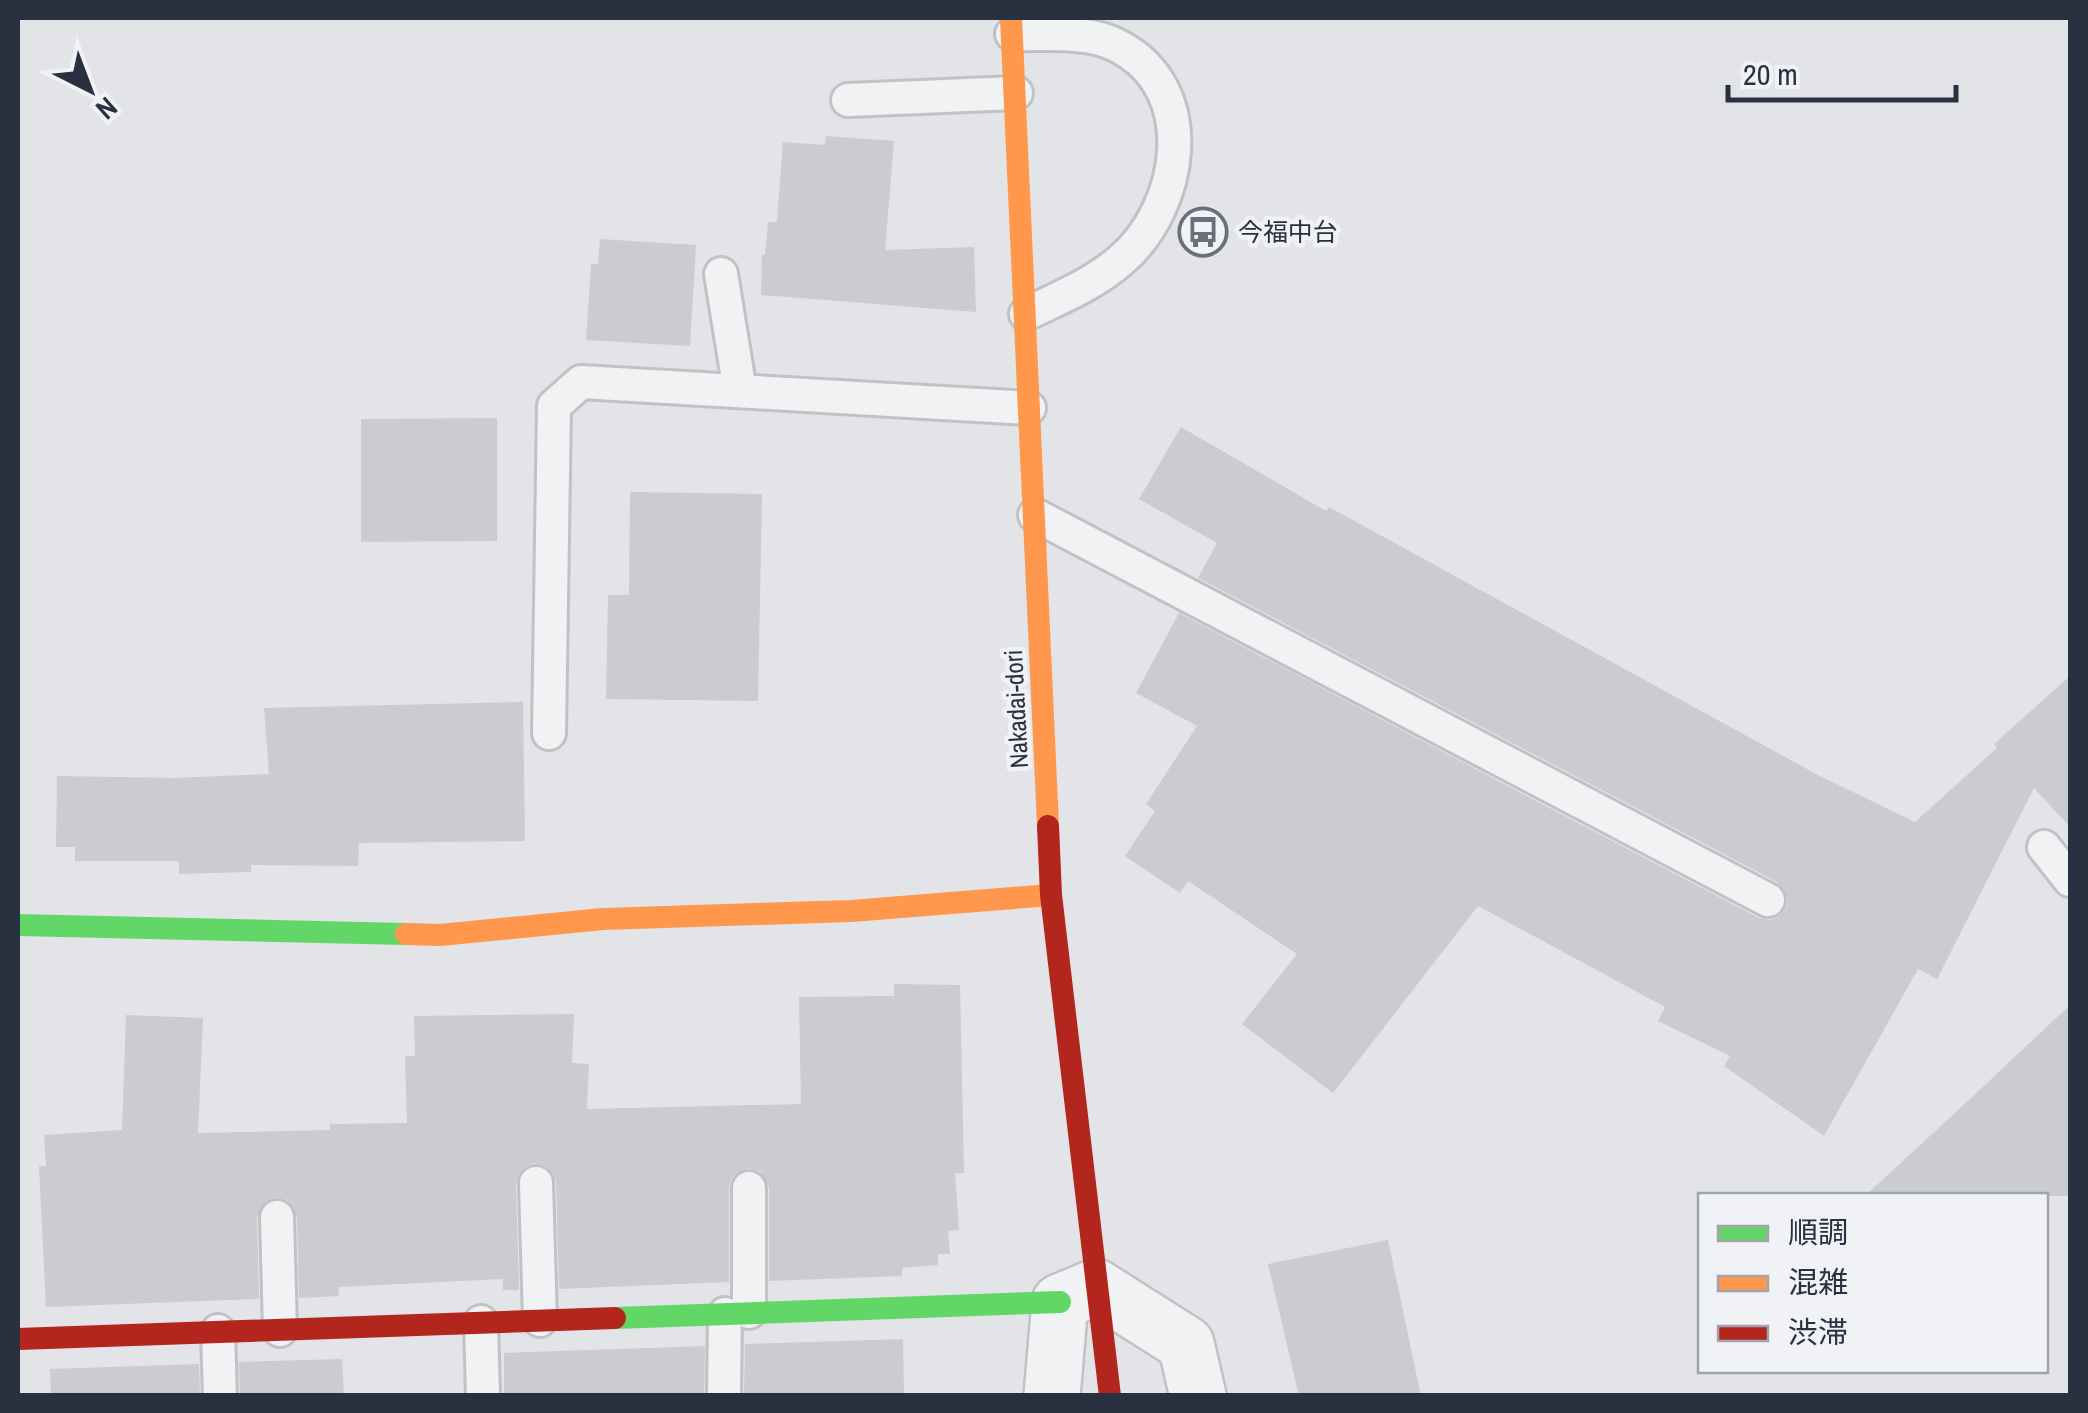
<svg xmlns="http://www.w3.org/2000/svg" width="2088" height="1413" viewBox="0 0 2088 1413" font-family="'Archivo Narrow','Noto Sans JP',sans-serif">
<style>
.building{fill:#cacccf}
.lines{fill:none;stroke-linecap:round;stroke-linejoin:round}
.lane-casing{stroke:#c0c2c5;stroke-width:38}
.street-casing{stroke:#c0c2c5;stroke-width:60}
.lane{stroke:#f1f2f4;stroke-width:32}
.street{stroke:#f1f2f4;stroke-width:55}
.fast{stroke:#63d668;stroke-width:22}
.slow{stroke:#ff974d;stroke-width:22}
.jam{stroke:#b3261e;stroke-width:22}
.labels{text-anchor:middle;stroke-width:9;stroke-linejoin:round;paint-order:stroke}
.poi-label{font-size:25px;fill:#293040;stroke:#f0f2f6;text-anchor:start}
.street-label{font-size:25px;fill:#293040;stroke:#f0f2f6}
</style>
<rect width="100%" height="100%" fill="#e2e4e7"/>
<!-- building -->
<path class="building" d="M826 136 894 141 885 250 974 247 976 312 761 295 762 255H765L768 222H777L783 142 825 145Z
M600 239 696 245 690 346 586 340 591 264H598Z
M497 418V541L361 542V419Z
M1181 427 1326 511 1329 507 1818 775 1915 822 1997 748 1994 744 2070 676V827L2034 788 1937 979 1918 969 1824 1136 1724 1066 1730 1056 1658 1021 1665 1007 1478 906 1333 1093 1242 1024 1297 954 1188 881 1180 893 1125 856 1155 811 1146 804 1197 726 1136 693 1179 613 1759 918 1770 920 1779 916 1786 908 1788 898 1777 882 1198 578 1217 543 1139 499Z
M630 492 762 494 758 701 606 699 608 595H629Z
M523 702 525 841 359 843 358 866 251 865V872L179 874V861H75V847H56L57 776 175 778 269 774 264 708Z
M894 984 960 985 964 1173H955L959 1230 948 1231 950 1254H938V1265L902 1268V1276L769 1281V1187L760 1171 748 1168 732 1177 729 1187V1282L559 1289 556 1181 546 1166 534 1163 525 1167 516 1183 519 1290H503V1279L338 1287 339 1296 299 1298 297 1216 287 1200 276 1197 266 1201 257 1217 259 1299 46 1307 39 1166H46L44 1135 122 1130 126 1015 203 1018 198 1133 330 1130V1124L407 1123 405 1056H415L414 1016 574 1014 572 1063 589 1064 587 1109 801 1104 799 997 894 996Z
M2070 1005V1196H1865L1970 1099Z
M1388 1240 1421 1396H1299L1268 1264Z
M903 1339 904 1396H744L745 1344Z
M705 1346 704 1396H504V1353Z
M342 1359 344 1396H240L239 1362Z
M199 1364 200 1396H51L50 1369Z"/>
<g class="lines">
<!-- lane casing -->
<g class="lane-casing">
<path id="lane" d="M1012 34C1045 35 1089 30 1118 46 1202 89 1183 208 1120 261 1092 285 1059 298 1026 314
M848 100 1016 93
M721 274 740 391
M1035 515 1768 900
M549 733 554 406 581 382 1029 408
M2044 847 2070 880
M536 1183 540 1320
M749 1188V1312
M277 1217 280 1330
M481 1322 483 1396
M218 1331 220 1396
M724 1396 725 1314"/>
</g>
<!-- street casing -->
<g class="street-casing">
<path id="street" d="M1052 1396 1060 1302 1096 1287 1186 1344 1198 1396"/>
</g>
<!-- lane -->
<use href="#lane" class="lane"/>
<!-- street -->
<use href="#street" class="street"/>
<!-- fast -->
<path class="fast" d="M18 925 406 934
M615 1318 1060 1302"/>
<!-- slow -->
<path class="slow" d="M1011 18 1048 826
M406 934 440 935 603 919 851 911 1051 895"/>
<!-- jam -->
<path class="jam" d="M1048 826 1051 895 1110 1396
M18 1339 615 1318"/>
</g>
<!-- icons -->
<defs>
<g id="bus-ring" transform="scale(2.5)"><circle r="9.5" fill="#f0f2f6" stroke="#6a6f7a" stroke-width="1.5"/><path d="M-5-6H5V4H4V6H2V4H-2V6H-4V4H-5ZM-3.5-4V0h7V-4ZM-3.5 1.2v1.5H-2V1.2ZM2 1.2v1.5H3.5V1.2Z" fill="#6a6f7a"/></g>
</defs>
<g fill-rule="evenodd">
<use href="#bus-ring" x="1203" y="232"/>
</g>
<g class="labels">
<!-- poi labels -->
<g class="poi-label">
<text x="1238" y="241">今福中台</text>
</g>
<!-- street labels -->
<g class="street-label">
<text transform="translate(1016 709) rotate(-93)" y="9">Nakadai-dori</text>
</g>
</g>
<!-- border -->
<rect width="2088" height="1413" fill="none" stroke="#293040" stroke-width="40"/>
<!-- legend -->
<rect x="1698" y="1193" width="350" height="180" fill="#f0f2f6" stroke="#a0a4ad" stroke-width="2.5"/>
<rect x="1718" y="1226" width="50" height="15" fill="#63d668" stroke="#a0a4ad" stroke-width="2.5"/>
<text x="1788" y="1243" font-size="30" fill="#293040">順調</text>
<rect x="1718" y="1276" width="50" height="15" fill="#ff974d" stroke="#a0a4ad" stroke-width="2.5"/>
<text x="1788" y="1293" font-size="30" fill="#293040">混雑</text>
<rect x="1718" y="1326" width="50" height="15" fill="#b3261e" stroke="#a0a4ad" stroke-width="2.5"/>
<text x="1788" y="1343" font-size="30" fill="#293040">渋滞</text>
<!-- north arrow -->
<g transform="translate(90 90) rotate(138)" stroke="#f0f2f6" stroke-width="8" paint-order="stroke">
<path d="M0-8L18 38L0 25L-18 38Z" fill="#293040"/>
<text y="-15" font-size="28" font-weight="bold" text-anchor="middle" fill="#293040">N</text>
</g>
<!-- scale -->
<path d="M1728 85v15h228v-15" fill="none" stroke="#293040" stroke-width="5"/>
<text x="1743" y="85" font-size="30" fill="#293040" stroke="#f0f2f6" stroke-width="8" paint-order="stroke">20 m</text>
</svg>
